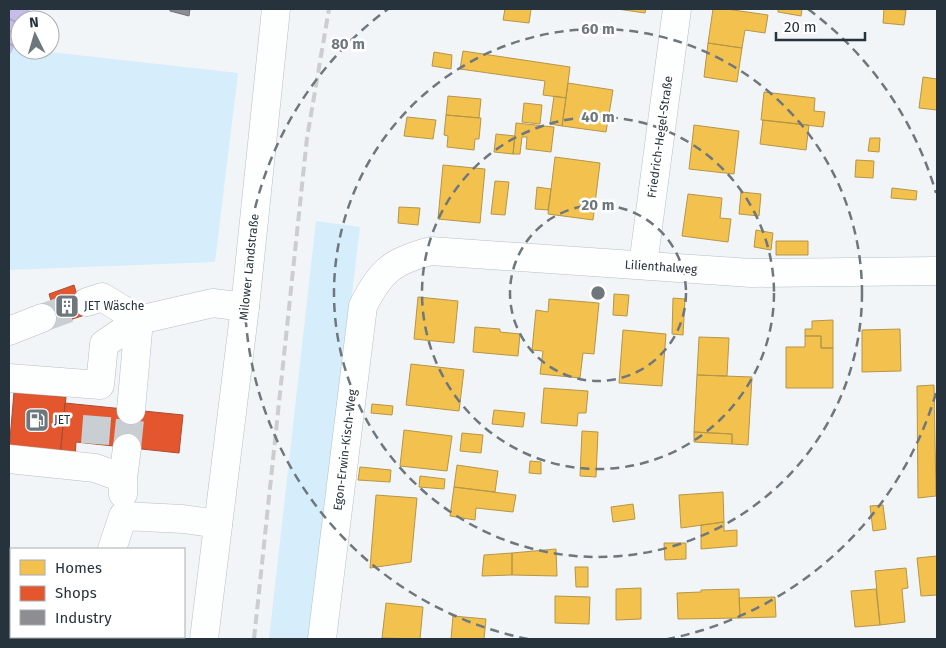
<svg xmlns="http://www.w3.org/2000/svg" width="946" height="648" viewBox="0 0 946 648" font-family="'Fira Sans',sans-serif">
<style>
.green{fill:#d6edfb}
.water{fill:url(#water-waves)}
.homes{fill:#f2c14e;stroke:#b59649}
.shops{fill:#e4572e;stroke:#ab4c32}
.industry{fill:#8d8d92;stroke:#6e7278}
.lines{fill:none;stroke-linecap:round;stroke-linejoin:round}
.minor-tunnel{stroke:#c9ced2;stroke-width:28;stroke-dasharray:28 14;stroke-linecap:butt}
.minor-casing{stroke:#b7bfc4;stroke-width:29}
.major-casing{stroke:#b7bfc4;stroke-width:29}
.minor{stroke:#fdfefe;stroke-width:28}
.major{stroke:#fdfefe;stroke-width:28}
.rail{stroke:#cccdce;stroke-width:4;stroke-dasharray:10 5;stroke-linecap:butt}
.ring{fill:none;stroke:#6d777d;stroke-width:2.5;stroke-dasharray:9 6}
.labels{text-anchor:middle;stroke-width:5;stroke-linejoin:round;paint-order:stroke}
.street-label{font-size:12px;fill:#26333c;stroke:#fff}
.poi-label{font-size:12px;fill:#26333c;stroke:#fff;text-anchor:start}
.centre{fill:#6d777d;stroke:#fff;stroke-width:2.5}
.ring-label{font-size:15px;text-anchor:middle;font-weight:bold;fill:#6d777d;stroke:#fff;stroke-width:5;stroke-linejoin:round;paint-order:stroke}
</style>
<defs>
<pattern id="water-waves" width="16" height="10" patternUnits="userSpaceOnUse" patternTransform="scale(1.25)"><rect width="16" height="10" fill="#c6bdeb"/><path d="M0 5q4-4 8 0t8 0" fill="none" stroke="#a19ac0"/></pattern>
</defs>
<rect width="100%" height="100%" fill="#f2f5f7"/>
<!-- green -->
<path class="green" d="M20 35V50H32L238 73 215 262 9 270V57Z
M316 221 360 227 311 639H269Z"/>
<!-- water -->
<path class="water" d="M9 9H30L27 20H20V35L9 57Z"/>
<!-- homes -->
<path class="homes" d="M505 9H531L529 23 503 20Z
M617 9H646L645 13Z
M713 9H726L768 15 765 33 745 30 742 48 708 43Z
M778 9H802L801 16 778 12Z
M884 9 906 10 904 25 883 23Z
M708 43 742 48 737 82 704 77Z
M463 51 570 67 566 98 543 95 545 81 460 69Z
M434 52 452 55 451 69 432 66Z
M923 77 937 79V110L919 108Z
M568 83 613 90 606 132 562 126Z
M764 92 815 98 814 111 825 112 823 127 761 120Z
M448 96 481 99 479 118 446 115Z
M554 96 566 98 562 126 550 124Z
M524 103 542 105 540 124 522 122Z
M446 115 481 118 479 139H475L474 150 447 147 448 136 444 135Z
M407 117 436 120 433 139 404 136Z
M763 120 809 125 806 150 760 144Z
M516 123 554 127 551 152 526 149 527 137H522L520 154H513Z
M694 125 739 131 734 174 689 169Z
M496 134 515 136 513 154 494 152Z
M870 138H880L879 152 868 151Z
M555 157 600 163 593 220 548 214Z
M856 160 874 161 873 178 855 177Z
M443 165 485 169 480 223 438 219Z
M495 181 509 182 505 215 491 214Z
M537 187 551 189 548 210 535 209Z
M892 188 917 191 916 200 891 198Z
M741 192 761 194 759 216 739 214Z
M688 194 722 198 720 218 731 219 728 242 682 236Z
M399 207 420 208 418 225 398 223Z
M756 230 773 233 771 250 754 247Z
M776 241H808V255H776Z
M614 294 629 295 627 316 613 315Z
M418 297 458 301 454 343 414 339Z
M673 298 685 299 683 335 672 334Z
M549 299 599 303 594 354 583 353 580 378 540 374 543 351 532 350 536 310 548 312Z
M833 320V348H821V336H805V329H812V321Z
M475 327 500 329V332L520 334 518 356 473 352Z
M900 329 901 371 862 372V330Z
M623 330 666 334 662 386 619 383Z
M805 336H821V348H833V388H786V347H805Z
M699 337 729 338 727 376 697 375Z
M411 364 464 370 459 411 406 405Z
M697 375 752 377 748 445 732 444V434L694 432Z
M934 385 936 496 918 498 917 386Z
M544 388 588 391 586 413H578L577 426 541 423Z
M372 404 393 406 392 415 371 413Z
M494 410 525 413 523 427 492 424Z
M404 430 452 436 447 471 400 466Z
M582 431 598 432 596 477 580 476Z
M694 432 732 434V444L694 442Z
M462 433 483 435 481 453 460 451Z
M936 454H937V496Z
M530 461 541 462V474L529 473Z
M457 465 498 471 495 492 454 487Z
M360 467 391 470 390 482 358 480Z
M420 476 445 479 444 489 419 487Z
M454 487 516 495 513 512 476 508 475 520 450 516Z
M723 492 724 522 681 528 679 495Z
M376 495 417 498 411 562 370 568Z
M633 504 635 519 613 522 611 507Z
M883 505 886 529 873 531 870 506Z
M724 522V531L737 530V546L701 549V525Z
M664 543H686V559L665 560Z
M556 549 557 576 512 575V553Z
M512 553V575L482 576 484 555Z
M937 556V595L921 596 917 558Z
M575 567H588V587H576Z
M906 568 908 588 902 589 905 622 880 625 875 571Z
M641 588V619L616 620V589Z
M739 589 740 618 678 619 677 593 701 592V590Z
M876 589 880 625 855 627 851 591Z
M555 596 590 597 589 624 555 623Z
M775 597 776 617 740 618 739 598Z
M386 603 423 607 420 639 382 638Z
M453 616 486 619 484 639H451Z"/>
<!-- shops -->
<path class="shops" d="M74 285 77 295 91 313 45 328 38 309 52 304 49 294Z
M14 392 66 397 60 457 9 451Z
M65 403 183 415 179 453 76 442 75 458 60 457Z
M9 557H11V619L9 618Z"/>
<!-- industry -->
<path class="industry" d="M170 9H190L189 16 170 11Z"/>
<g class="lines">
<!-- minor-tunnel -->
<path class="minor-tunnel" d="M42 318 87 302
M95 444 98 406
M127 448 131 410"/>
<!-- minor casing -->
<g class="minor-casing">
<path id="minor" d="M643 265 677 9
M9 331 42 318
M9 378 100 385 104 344 139 320 102 297 87 302
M131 410 139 320 213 303 245 307
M9 459 95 468 123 478
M123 494V478L127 448
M112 549 123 516 183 519 218 524
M9 628H11
M102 639V637
M322 639 363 306C381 270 393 261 431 251L751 273 937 271"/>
</g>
<!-- major casing -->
<g class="major-casing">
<path id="major" d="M204 639 245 307 276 9"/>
</g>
<!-- minor -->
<use href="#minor" class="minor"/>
<!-- major -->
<use href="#major" class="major"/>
<!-- rail -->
<path class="rail" d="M254 639 307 138 329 9"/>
</g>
<!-- distance rings -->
<g class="ring">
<circle cx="598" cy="293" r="88"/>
<circle cx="598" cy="293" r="176"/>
<circle cx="598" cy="293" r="264"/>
<path d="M936 393A353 353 0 0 1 668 639M528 639A353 353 0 0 1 388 9M808 9A353 353 0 0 1 936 193"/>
</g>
<!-- icons -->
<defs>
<g id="building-square" transform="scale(1.25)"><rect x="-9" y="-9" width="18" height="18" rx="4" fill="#6d777d" stroke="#fff"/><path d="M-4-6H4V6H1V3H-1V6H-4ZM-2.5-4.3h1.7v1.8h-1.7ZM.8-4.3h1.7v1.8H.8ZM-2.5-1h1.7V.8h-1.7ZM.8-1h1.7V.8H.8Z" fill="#fff"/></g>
<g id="fuel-square" transform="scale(1.25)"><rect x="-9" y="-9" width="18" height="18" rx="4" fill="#6d777d" stroke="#fff"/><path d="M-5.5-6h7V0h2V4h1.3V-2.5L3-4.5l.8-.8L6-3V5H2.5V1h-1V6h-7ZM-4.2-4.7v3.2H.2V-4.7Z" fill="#fff"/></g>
</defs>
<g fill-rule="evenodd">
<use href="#building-square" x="67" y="306"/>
<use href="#fuel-square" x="37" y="420"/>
</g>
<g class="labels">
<!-- street labels -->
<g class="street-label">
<text transform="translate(660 137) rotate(-82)" y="4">Friedrich-Hegel-Straße</text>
<text transform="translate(249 267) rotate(-84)" y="4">Milower Landstraße</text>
<text transform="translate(661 267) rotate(4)" y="4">Lilienthalweg</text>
<text transform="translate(345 450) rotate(-83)" y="4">Egon-Erwin-Kisch-Weg</text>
</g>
<!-- poi labels -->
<g class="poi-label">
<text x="84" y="310">JET Wäsche</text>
<text x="54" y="424">JET</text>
</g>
</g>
<circle cx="598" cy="293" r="8" class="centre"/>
<g class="ring-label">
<text x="598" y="34">60 m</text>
<text x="348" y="49">80 m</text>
<text x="598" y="122">40 m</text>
<text x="598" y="210">20 m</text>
</g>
<!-- border -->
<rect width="946" height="648" fill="none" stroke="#26333c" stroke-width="20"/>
<!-- legend -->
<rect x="10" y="548" width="175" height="90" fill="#ffffff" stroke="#a8adb1"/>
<rect x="20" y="560" width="25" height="15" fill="#f2c14e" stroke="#a8adb1"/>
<text x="55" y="573" font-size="15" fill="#26333c">Homes</text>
<rect x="20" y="586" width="25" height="15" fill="#e4572e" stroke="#a8adb1"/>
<text x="55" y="598" font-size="15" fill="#26333c">Shops</text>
<rect x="20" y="610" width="25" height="15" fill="#8d8d92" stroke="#a8adb1"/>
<text x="55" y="623" font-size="15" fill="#26333c">Industry</text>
<!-- north arrow -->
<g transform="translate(35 35) rotate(355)"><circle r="24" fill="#ffffff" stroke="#a8adb1"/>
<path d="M0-4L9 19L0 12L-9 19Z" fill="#6d777d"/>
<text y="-8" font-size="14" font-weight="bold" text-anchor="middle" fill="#26333c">N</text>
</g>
<!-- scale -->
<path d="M776 32v8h89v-8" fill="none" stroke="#26333c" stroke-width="2.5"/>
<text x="784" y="32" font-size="15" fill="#26333c" stroke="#ffffff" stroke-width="4" paint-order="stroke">20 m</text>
</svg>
